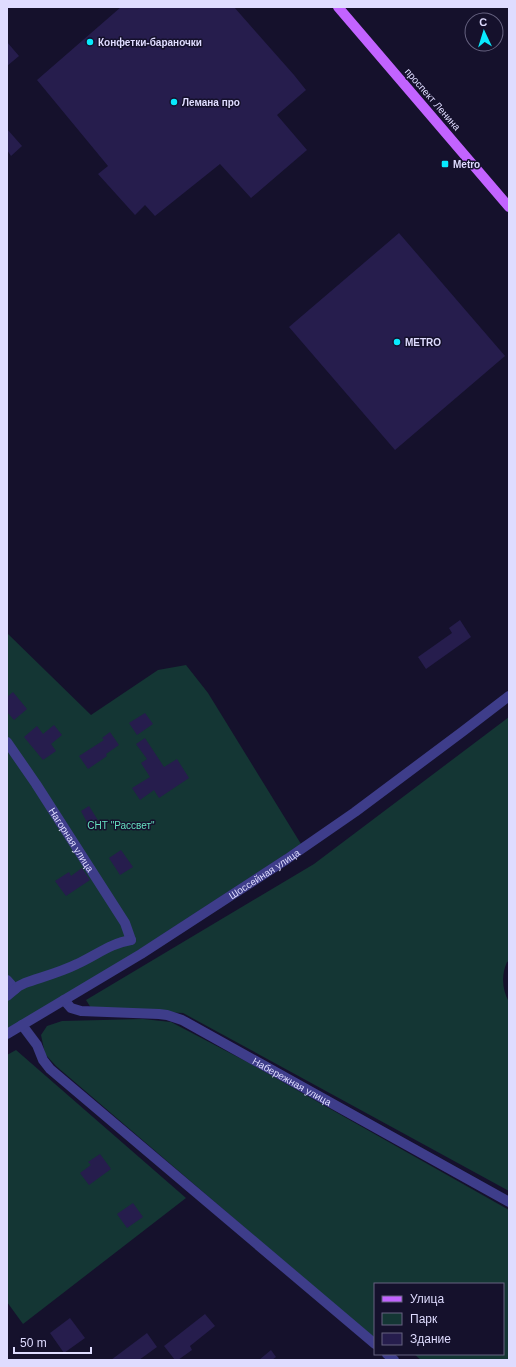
<svg xmlns="http://www.w3.org/2000/svg" width="516" height="1367" viewBox="0 0 516 1367" font-family="Arial,sans-serif">
<style>
.green{fill:#143634}
.building{fill:#261d4d}
.lines{fill:none;stroke-linecap:round;stroke-linejoin:round}
.minor{stroke:#3e3d8a;stroke-width:10}
.major{stroke:#c263ff;stroke-width:10}
.poi-dot{fill:#08eafe;stroke:#15112c;stroke-width:1.5}
.labels{text-anchor:middle;stroke-width:3;stroke-linejoin:round;paint-order:stroke}
.poi-label{font-size:10px;font-weight:bold;fill:#dfdcff;stroke:#15112c;text-anchor:start}
.street-label{font-size:10px;fill:#dfdcff;stroke:#15112c}
.park-label{font-size:10px;fill:#66e1c0;stroke:#15112c}
</style>
<rect width="100%" height="100%" fill="#15112c"/>
<!-- green -->
<path class="green" d="M7 633 91 715 158 670 186 665 208 693 301 844 131 955 7 1032Z
M509 717V961L507 962C501 975 502 990 509 1002V1191L183 1013 91 1008 86 1000 314 864Z
M143 1019 171 1022 251 1064 509 1210V1360H421L414 1354H503V1284H375V1339L56 1066 45 1054 41 1035 47 1026 62 1021Z
M16 1050 186 1198 23 1324 7 1302V1055Z"/>
<!-- building -->
<path class="building" d="M121 7H234L294 75 306 90 277 115 307 150 251 198 220 164 155 216 145 205 135 215 98 174 108 166 37 80Z
M7 42 19 56 7 66Z
M7 129 22 146 11 156 7 150Z
M399 233 505 356 395 450 289 327Z
M460 620 471 637 426 669 418 657 452 633 449 628Z
M13 692 27 709 14 720 7 712V697Z
M145 713 153 724 137 735 129 723Z
M54 725 62 735 51 744 56 751 43 760 24 737 37 726 43 734Z
M110 732 119 745 106 754 107 756 88 769 79 756 104 740 102 738Z
M145 738 164 767 177 759 189 778 159 798 154 790 140 800 132 788 150 777 141 763 147 759 136 744Z
M89 806 99 822 90 828 81 811Z
M121 850 133 867 120 875 109 858Z
M82 868 90 880 66 896 55 881 69 872 71 876Z
M100 1154 111 1169 89 1185 80 1173 91 1165 88 1162Z
M133 1203 143 1217 127 1228 117 1214Z
M205 1314 215 1326 190 1346 192 1350 178 1360H175L164 1346Z
M70 1318 85 1338 64 1353 50 1333Z
M147 1333 157 1347 139 1360H111Z
M271 1350 276 1357 272 1360H259Z"/>
<g class="lines">
<!-- minor -->
<g class="minor">
<path id="s1" d="M7 742 36 784 125 923 131 940"/>
<path d="M7 980 15 989"/>
<path d="M7 996 19 986 25 983C42 977 61 972 77 964 95 956 111 943 131 940"/>
<path id="s2" d="M64 1000 71 1008 81 1011 159 1014 167 1015 182 1020 509 1202"/>
<path d="M22 1025 37 1045 43 1060 50 1069 375 1344"/>
<path id="s3" d="M7 1034 141 954 287 859 355 812 462 732 509 696"/>
<path d="M387 1354 394 1360"/>
</g>
<!-- major -->
<path class="major" d="M338 7 509 207"/>
</g>
<!-- markers -->
<g class="poi-dot">
<circle cx="90" cy="42" r="4"/>
<circle cx="174" cy="102" r="4"/>
<rect x="441" y="160" width="8" height="8" rx="2"/>
<circle cx="397" cy="342" r="4"/>
</g>
<g class="labels">
<!-- poi labels -->
<g class="poi-label">
<text x="98" y="46">Конфетки-бараночки</text>
<text x="182" y="106">Лемана про</text>
<text x="453" y="168">Metro</text>
<text x="405" y="346">METRO</text>
</g>
<!-- street labels -->
<g class="street-label">
<text transform="translate(433 99) rotate(49)" y="4">проспект Ленина</text>
<text dy="4" stroke="none"><textPath href="#s1" startOffset="117">Нагорная улица</textPath></text>
<text dy="4" stroke="none"><textPath href="#s3" startOffset="303">Шоссейная улица</textPath></text>
<text dy="4" stroke="none"><textPath href="#s2" startOffset="249">Набережная улица</textPath></text>
</g>
<!-- park labels -->
<g class="park-label">
<text x="121" y="829">СНТ "Рассвет"</text>
</g>
</g>
<!-- border -->
<rect width="516" height="1367" fill="none" stroke="#dfdcff" stroke-width="16"/>
<!-- legend -->
<rect x="374" y="1283" width="130" height="72" fill="#15112c" stroke="#666280"/>
<rect x="382" y="1296" width="20" height="6" fill="#c263ff" stroke="#666280"/>
<text x="410" y="1303" font-size="12" fill="#dfdcff">Улица</text>
<rect x="382" y="1313" width="20" height="12" fill="#143634" stroke="#666280"/>
<text x="410" y="1323" font-size="12" fill="#dfdcff">Парк</text>
<rect x="382" y="1333" width="20" height="12" fill="#261d4d" stroke="#666280"/>
<text x="410" y="1343" font-size="12" fill="#dfdcff">Здание</text>
<!-- north arrow -->
<g transform="translate(484 32) rotate(356)"><circle r="19" fill="#15112c" stroke="#666280"/>
<path d="M0-3L7 15L0 10L-7 15Z" fill="#08eafe"/>
<text y="-6" font-size="11" font-weight="bold" text-anchor="middle" fill="#dfdcff">С</text>
</g>
<!-- scale -->
<path d="M14 1347v6h77v-6" fill="none" stroke="#dfdcff" stroke-width="2"/>
<text x="20" y="1347" font-size="12" fill="#dfdcff" stroke="#15112c" stroke-width="3" paint-order="stroke">50 m</text>
</svg>
